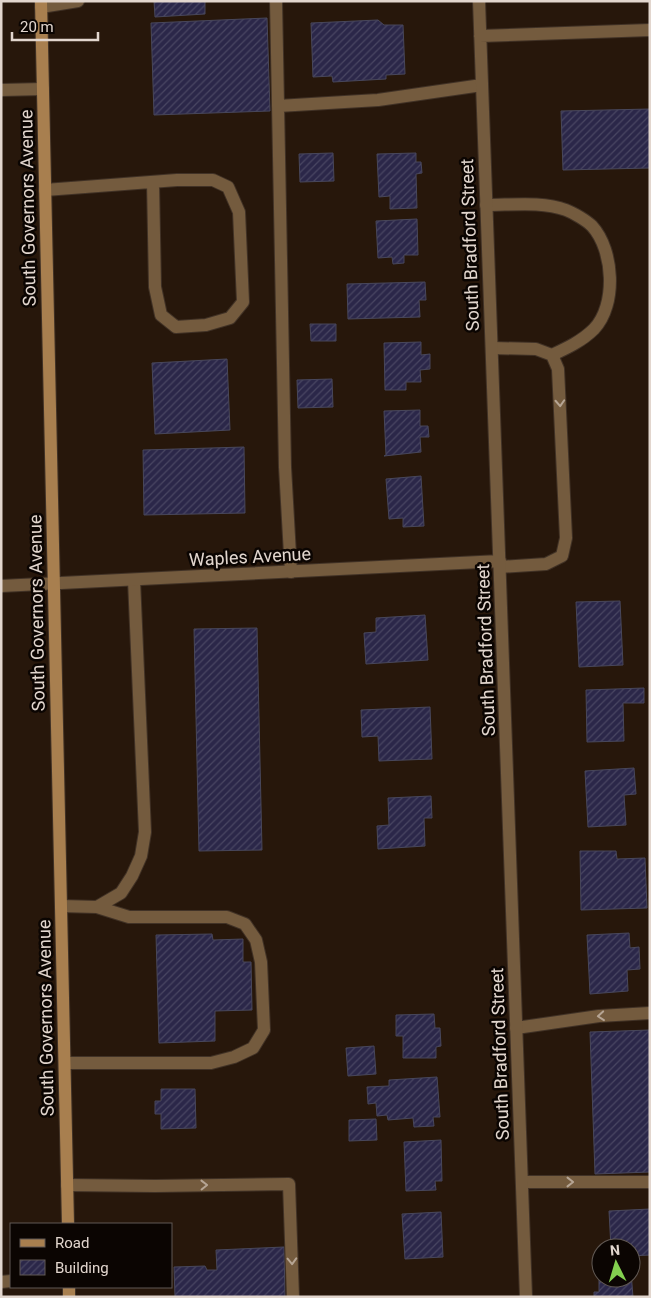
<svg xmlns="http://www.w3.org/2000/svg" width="651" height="1298" viewBox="0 0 651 1298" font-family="Roboto,sans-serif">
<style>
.building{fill:url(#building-hatch);stroke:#48475b}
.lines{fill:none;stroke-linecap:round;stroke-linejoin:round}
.service-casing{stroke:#413226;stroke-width:14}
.minor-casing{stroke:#413226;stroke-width:14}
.secondary-casing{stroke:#413226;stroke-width:14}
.service{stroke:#745b3e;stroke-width:12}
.minor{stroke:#745b3e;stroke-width:12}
.secondary{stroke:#a87f4f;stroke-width:12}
.oneway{stroke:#b6a594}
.labels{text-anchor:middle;stroke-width:5;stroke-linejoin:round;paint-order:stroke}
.street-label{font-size:18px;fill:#e2d6ce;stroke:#0b0502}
</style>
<defs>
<pattern id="building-hatch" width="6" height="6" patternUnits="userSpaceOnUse" patternTransform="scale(1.25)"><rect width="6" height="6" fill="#2b2749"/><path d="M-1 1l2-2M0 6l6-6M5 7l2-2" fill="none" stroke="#494662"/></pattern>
</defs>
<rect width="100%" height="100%" fill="#27170b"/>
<!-- building -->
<path class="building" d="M154 1H205V14L155 17Z
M267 18 270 111 154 115 151 23Z
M378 20 384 25H403L405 74 386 75V79L333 82 332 76 313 77 311 23Z
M650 109V168L563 170 561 111Z
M333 153 334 181 300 182 299 154Z
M416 153V162H421L422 173 416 174 417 208 390 209V196L379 197 377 154Z
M417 219 418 255H404V263L393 264 392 257 378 258 376 221Z
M425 282 426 300H419L420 317 348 319 347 284Z
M310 324H336V341H311Z
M421 342V355L430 354V369L420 370 421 382H406V390H385L384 343Z
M227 359 230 430 155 434 152 363Z
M332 379 333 407 298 408 297 380Z
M420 410V426H428L429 437H420L421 452 384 456 386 455 384 411Z
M244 447 245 513 144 515 143 450Z
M421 476 424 526 403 527V518L389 519 386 479Z
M620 601 623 665 579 667 576 602Z
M425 615 428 660 366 664 364 633 376 632V618Z
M257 628 262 850 199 851 194 629Z
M644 688V703H623L624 741 587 742 586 690Z
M430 707 432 759 379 761 378 736 362 737 361 710Z
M634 768 636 794 624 795 626 825 588 827 585 771Z
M431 796 432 818H424L425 846 378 849 377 826 389 825 388 798Z
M580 851H616L617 859 645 858 647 908 581 910Z
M629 933 630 948 639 947 640 969 627 970 628 991 590 994 587 935Z
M212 934 213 940 243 939V962H251L252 1010 215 1011V1041L159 1043 156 935Z
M434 1014 435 1028H440L441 1046 436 1047V1058H403V1036H396V1015Z
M650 1030V1172L595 1174 590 1032Z
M374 1046 376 1074 348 1076 346 1048Z
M437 1077 440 1117H433L434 1126 414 1127 413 1118 388 1120 387 1115 377 1116 376 1103 368 1104 367 1087 389 1086V1080Z
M161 1089H195L196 1128 161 1129V1114H155V1101H161Z
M376 1119 377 1140 349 1141V1120Z
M441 1140 442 1181H435L436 1190 406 1191 404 1142Z
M650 1209V1255L631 1256V1248H611L609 1211Z
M441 1212 443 1257 405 1259 402 1214Z
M284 1247 285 1297H175L174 1267 205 1266 207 1270H217L216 1250Z
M631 1272 633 1297H594V1292H599V1274H601V1278H631Z"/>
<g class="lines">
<!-- service casing -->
<g class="service-casing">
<path id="service" d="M276 1 285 467 291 572
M41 7 78 1
M1 90 43 89
M278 106 378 100 482 85
M45 190 177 180H213L228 187 239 212 243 302 230 318 206 325 176 327 161 315 155 287 153 182
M486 205C512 205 542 201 566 210 574 213 587 221 592 226 614 250 617 305 594 329 582 341 567 348 552 355
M492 348 536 349 552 355 558 369 566 538 562 556 546 564 500 567
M61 906 97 907 121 893 132 876 141 856 145 832 134 580
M516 1028 599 1016 650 1013
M65 1063H211L234 1057 253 1048 264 1030 261 962 256 940 245 924 227 917H129L97 907
M522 1182H650
M67 1185 155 1186 289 1184 293 1297
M1 1282 11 1281"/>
</g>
<!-- minor casing -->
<g class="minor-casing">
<path id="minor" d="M479 1 526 1297
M480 36 650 30
M1 586 500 561"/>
</g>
<!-- secondary casing -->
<g class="secondary-casing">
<path id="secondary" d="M41 1 68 1224
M69 1287V1297"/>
</g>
<!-- service -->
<use href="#service" class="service"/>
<!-- minor -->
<use href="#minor" class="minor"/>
<!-- secondary -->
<use href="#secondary" class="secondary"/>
</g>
<!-- one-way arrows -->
<defs><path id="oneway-chevron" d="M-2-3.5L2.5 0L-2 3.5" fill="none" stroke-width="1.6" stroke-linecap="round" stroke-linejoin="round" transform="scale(1.25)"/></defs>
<g class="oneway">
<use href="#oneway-chevron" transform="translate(560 403) rotate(87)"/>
<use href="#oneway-chevron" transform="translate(601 1016) rotate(175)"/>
<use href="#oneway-chevron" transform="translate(570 1182)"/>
<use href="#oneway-chevron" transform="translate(204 1185) rotate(-1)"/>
<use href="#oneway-chevron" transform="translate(292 1261) rotate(88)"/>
</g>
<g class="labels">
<!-- street labels -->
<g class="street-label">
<text transform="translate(28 208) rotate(-91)" y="6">South Governors Avenue</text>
<text transform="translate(470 245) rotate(-92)" y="6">South Bradford Street</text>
<text transform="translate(250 557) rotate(-3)" y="6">Waples Avenue</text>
<text transform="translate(37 613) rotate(-91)" y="6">South Governors Avenue</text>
<text transform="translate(486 650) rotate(-92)" y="6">South Bradford Street</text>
<text transform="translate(46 1018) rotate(-91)" y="6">South Governors Avenue</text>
<text transform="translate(500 1054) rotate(-92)" y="6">South Bradford Street</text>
</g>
</g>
<!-- border -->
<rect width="651" height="1298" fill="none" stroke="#e2d6ce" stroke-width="5"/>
<!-- legend -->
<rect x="10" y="1223" width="162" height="65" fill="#0b0502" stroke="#615954"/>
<rect x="20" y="1239" width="25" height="8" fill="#a87f4f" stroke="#615954"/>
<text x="55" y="1248" font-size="15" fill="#e2d6ce">Road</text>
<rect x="20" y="1260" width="25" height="15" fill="url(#building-hatch)" stroke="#615954"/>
<text x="55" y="1273" font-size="15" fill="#e2d6ce">Building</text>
<!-- north arrow -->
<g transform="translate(616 1263) rotate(355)"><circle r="24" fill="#0b0502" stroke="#615954"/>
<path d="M0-4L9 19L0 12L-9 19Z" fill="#83d04f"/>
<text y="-8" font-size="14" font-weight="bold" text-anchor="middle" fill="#e2d6ce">N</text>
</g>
<!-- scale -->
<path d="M12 32v8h86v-8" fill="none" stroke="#e2d6ce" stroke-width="2.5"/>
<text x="20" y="32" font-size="15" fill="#e2d6ce" stroke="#0b0502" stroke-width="4" paint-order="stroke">20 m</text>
</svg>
